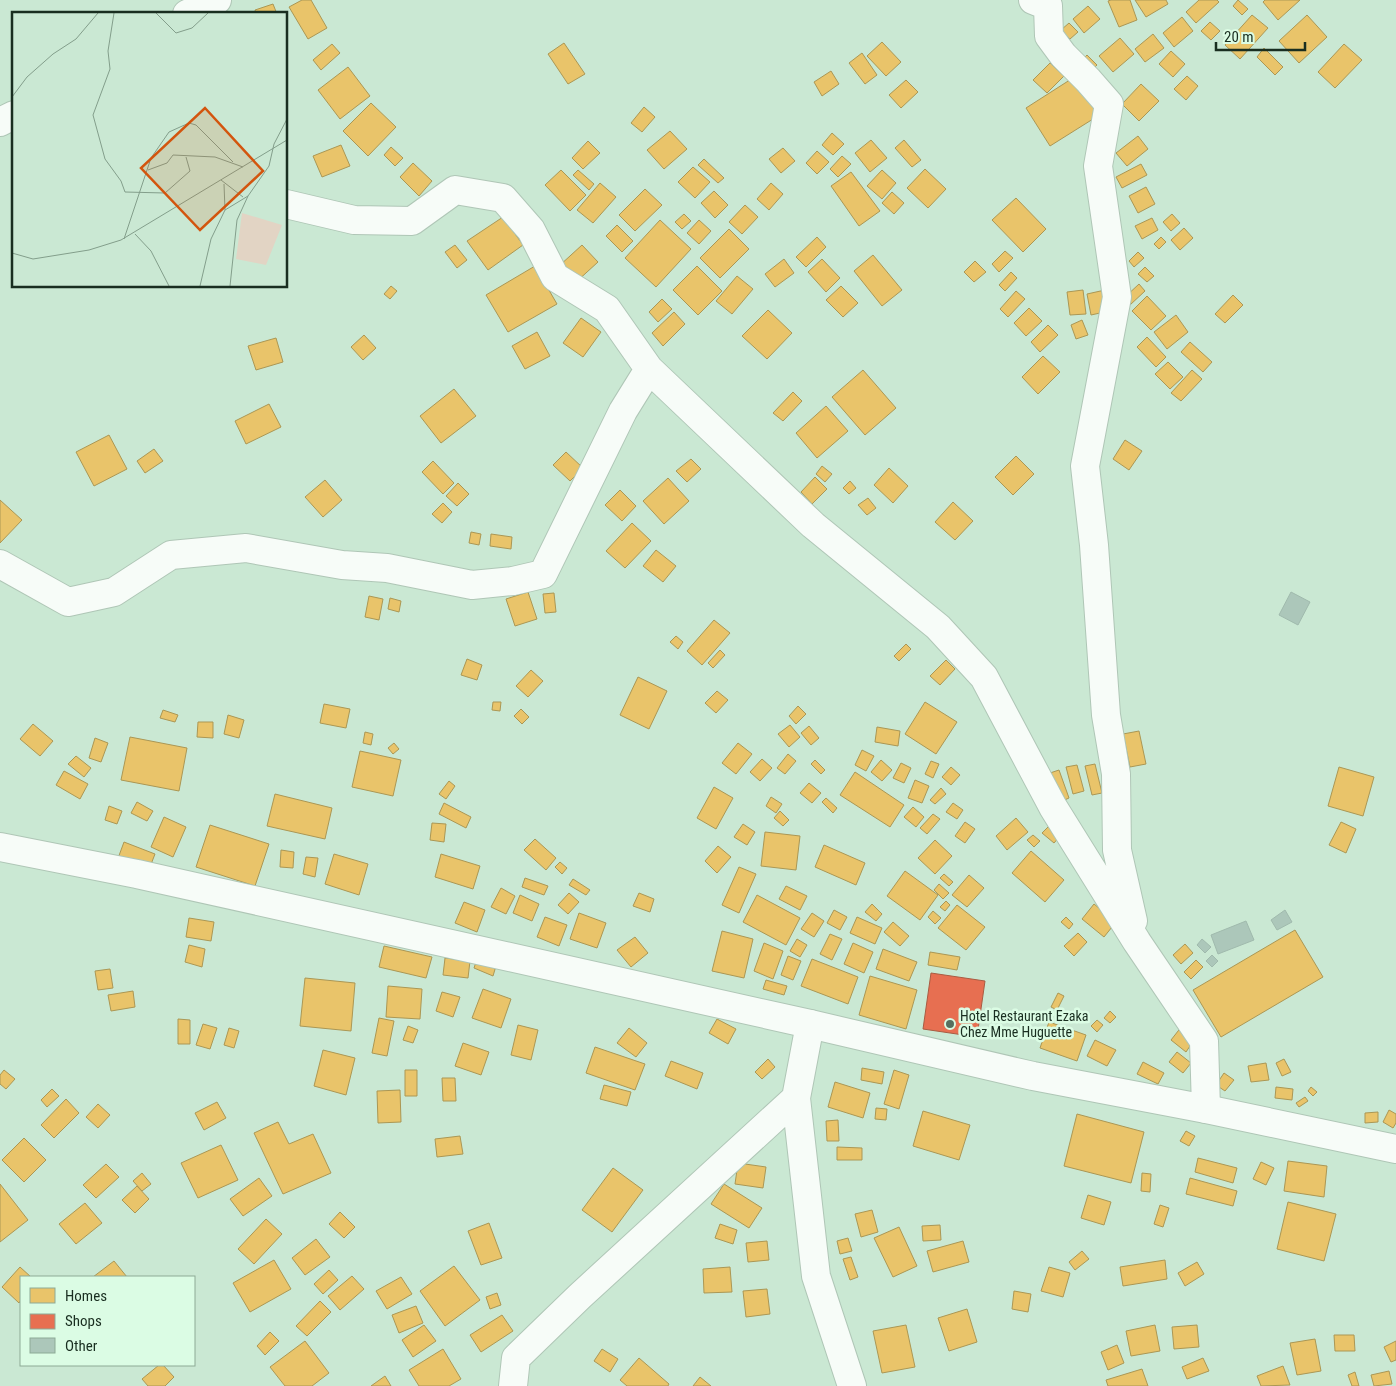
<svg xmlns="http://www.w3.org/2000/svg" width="1396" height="1386" viewBox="0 0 1396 1386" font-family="'Roboto Condensed',sans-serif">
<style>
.homes{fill:#e9c46a;stroke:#ab9754}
.shops{fill:#e76f51;stroke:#a95c42}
.building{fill:#acc7ba;stroke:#a0baad}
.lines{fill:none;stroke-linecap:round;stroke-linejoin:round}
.minor-casing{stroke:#afc6b6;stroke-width:30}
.tertiary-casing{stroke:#afc6b6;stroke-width:30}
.minor{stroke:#f7fcf8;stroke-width:28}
.tertiary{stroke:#f7fcf8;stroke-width:28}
.poi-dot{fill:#576f5f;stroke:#dbfce4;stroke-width:2}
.labels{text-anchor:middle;stroke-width:5;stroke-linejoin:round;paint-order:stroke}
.poi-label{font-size:14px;fill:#192e20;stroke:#dbfce4;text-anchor:start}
.inset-road{fill:none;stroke:#839e8b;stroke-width:1}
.view{fill:#d3550e;fill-opacity:0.15;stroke:#d3550e;stroke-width:2.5}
.inset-edge{fill:none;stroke:#192e20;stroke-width:2.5}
</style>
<rect width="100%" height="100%" fill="#cae8d3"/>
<!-- homes -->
<path class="homes" d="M302 0H311L327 28 308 39 289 7Z
M1111 0H1130L1137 20 1119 27 1108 1Z
M1135 0H1166L1168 4 1146 17Z
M1199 0H1217L1219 2 1196 23 1186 12Z
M1238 0 1248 9 1242 15 1233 6Z
M1265 0H1300L1278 20 1263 2Z
M273 4 277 14H256L255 10Z
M1088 6 1100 19 1084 33 1073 19Z
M1252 15 1268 28 1240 59 1225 45Z
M1307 15 1327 37 1299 63 1279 41Z
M1182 17 1193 31 1174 47 1163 33Z
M1210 22 1220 31 1211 40 1201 31Z
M1069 23 1078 32 1070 39 1061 30Z
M1153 34 1164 48 1145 62 1135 49Z
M1120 38 1134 54 1113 72 1099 56Z
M882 42 901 62 886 76 867 56Z
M564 43 585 74 568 84 548 54Z
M332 44 340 53 321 70 313 60Z
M1344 44 1362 60 1335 88 1318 72Z
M1264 48 1283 67 1275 75 1257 57Z
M1171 51 1185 64 1173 77 1159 64Z
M862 53 877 75 865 84 849 63Z
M1087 55 1097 65 1089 73 1079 63Z
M1050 63 1064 76 1047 93 1033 80Z
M348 67 370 96 340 119 318 90Z
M831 71 839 84 822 96 814 82Z
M1076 76 1101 114 1050 146 1026 108Z
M1187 76 1198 86 1186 100 1174 89Z
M906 80 918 92 901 108 889 95Z
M1141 84 1159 101 1139 121 1122 104Z
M371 103 396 127 368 156 343 131Z
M644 107 655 117 642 132 631 123Z
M670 131 687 149 664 169 647 150Z
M832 133 844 144 833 155 822 145Z
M1138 136 1148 149 1127 166 1116 153Z
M871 140 887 158 870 172 855 153Z
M904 140 921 160 912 167 895 148Z
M588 141 600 153 583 169 572 158Z
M341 145 350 166 322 177 313 156Z
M391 147 403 158 395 166 384 155Z
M783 148 795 161 781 173 769 159Z
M817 151 829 162 817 174 806 163Z
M842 156 851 164 838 177 830 169Z
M704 159 724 178 718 183 698 165Z
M413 163 432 181 419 196 400 177Z
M1141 164 1147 175 1122 188 1116 177Z
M693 167 710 182 695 198 678 182Z
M925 169 946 189 928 208 907 188Z
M561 170 586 195 570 211 545 185Z
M578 170 594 184 589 190 573 175Z
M882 170 896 183 882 199 867 186Z
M851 172 880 211 859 226 831 186Z
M600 183 616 197 593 223 577 210Z
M771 183 783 194 769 210 757 199Z
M1146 187 1155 204 1138 213 1129 196Z
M645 189 662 205 635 231 619 215Z
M714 191 728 205 715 218 701 203Z
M892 192 904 203 894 214 882 203Z
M1016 198 1046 229 1023 252 992 220Z
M745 205 758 217 742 234 729 222Z
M684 214 691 221 682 229 675 222Z
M1172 214 1180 223 1171 231 1163 222Z
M503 217 523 245 488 270 467 241Z
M1152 218 1158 230 1142 239 1135 226Z
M660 220 691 249 656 287 625 258Z
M699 220 711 231 699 244 687 233Z
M617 225 633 241 622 252 606 236Z
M1184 228 1193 238 1180 250 1171 240Z
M729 229 749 249 720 278 700 258Z
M817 237 826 247 806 267 796 257Z
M1161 237 1166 242 1159 249 1154 244Z
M455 245 467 260 457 268 445 252Z
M582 245 598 262 575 283 559 266Z
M1005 251 1013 258 999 272 992 264Z
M1138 252 1144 258 1134 267 1129 261Z
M873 255 902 290 882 306 854 271Z
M784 259 794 273 775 287 765 274Z
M822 259 840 278 826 292 808 272Z
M975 261 986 272 974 282 964 272Z
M535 266 557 304 508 332 486 295Z
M697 266 722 291 698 315 673 290Z
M1145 267 1154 276 1147 282 1138 274Z
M1011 272 1017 278 1005 291 999 285Z
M737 276 753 289 732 314 716 301Z
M1139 284 1145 291 1130 305 1124 298Z
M391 286 397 291 390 299 384 294Z
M841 286 858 303 843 317 826 300Z
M1083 290 1086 314 1070 315 1067 292Z
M1105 290 1109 311 1091 315 1087 294Z
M1016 291 1025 299 1008 317 1000 309Z
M1233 295 1243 305 1225 323 1215 314Z
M1147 296 1166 316 1151 330 1132 311Z
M662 299 672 309 658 322 649 312Z
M1029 308 1042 321 1026 336 1014 323Z
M768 310 792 333 767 359 742 336Z
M674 312 685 324 663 346 652 333Z
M1176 315 1188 332 1167 349 1154 332Z
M581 318 601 332 583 357 563 343Z
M1082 320 1088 335 1076 339 1071 325Z
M1048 325 1058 335 1040 352 1031 342Z
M537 332 550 356 525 369 512 346Z
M364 335 376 348 363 360 351 347Z
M1147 337 1166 357 1156 367 1137 347Z
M276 338 283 362 256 370 248 346Z
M1190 342 1212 362 1203 372 1181 352Z
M1043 356 1060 372 1038 394 1022 377Z
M1168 362 1183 377 1170 389 1155 374Z
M863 370 896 408 865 435 832 397Z
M1192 370 1202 379 1181 401 1171 393Z
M454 389 476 416 441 443 420 416Z
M793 392 802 401 783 421 773 413Z
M269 404 281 427 246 444 235 421Z
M826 406 848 431 817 458 796 433Z
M109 435 127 469 94 486 76 452Z
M1125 440 1142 451 1129 470 1113 459Z
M154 449 163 461 145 473 137 461Z
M566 452 583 468 570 481 553 465Z
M1016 456 1034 474 1013 495 995 477Z
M691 459 701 469 687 482 676 471Z
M433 461 454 483 443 494 422 472Z
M822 466 832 474 825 482 816 474Z
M889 468 908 486 893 503 874 485Z
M815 477 827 489 812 504 801 492Z
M668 478 689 501 664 524 643 501Z
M325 480 342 500 323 517 305 497Z
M850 481 856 488 849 494 843 488Z
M458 483 469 494 457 506 446 496Z
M620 490 636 506 622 521 605 505Z
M868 498 876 508 867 515 858 505Z
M0 500 22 520 0 543Z
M953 502 973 521 955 540 935 522Z
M443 503 452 512 442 523 432 514Z
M632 523 651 541 625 568 606 551Z
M471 532 481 534 479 545 469 543Z
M491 534 512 537 511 549 490 546Z
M656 550 676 566 663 582 643 566Z
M528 592 537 619 515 626 506 599Z
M554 593 556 612 545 613 543 594Z
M369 596 383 599 379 620 365 617Z
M390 598 401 601 399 612 388 609Z
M714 620 730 633 702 665 687 651Z
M676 636 683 642 678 649 670 642Z
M906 644 911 649 899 661 894 656Z
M720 650 725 655 713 668 708 663Z
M467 659 482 665 477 680 461 675Z
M946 660 955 669 940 685 930 676Z
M531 670 543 681 528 697 516 686Z
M638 677 667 691 649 729 620 715Z
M717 691 728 700 716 713 705 703Z
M493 702H501L500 711 492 710Z
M925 702 957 722 936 754 905 734Z
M324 704 350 709 346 728 320 723Z
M798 706 806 714 796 724 789 716Z
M521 709 529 717 522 724 514 716Z
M163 710 178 715 175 722 160 718Z
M228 715 244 720 239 738 224 734Z
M198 722H213V738L197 737Z
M33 724 53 741 40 756 20 739Z
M790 725 800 737 789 747 778 734Z
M809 726 819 738 811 745 801 733Z
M877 727 900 731 898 746 875 742Z
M1139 731 1146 764 1130 767 1123 734Z
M365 732 373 734 371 745 363 743Z
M130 737 187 748 179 791 121 780Z
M95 738 108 743 101 762 89 758Z
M394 743 399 749 393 754 388 748Z
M738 743 752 754 736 774 722 763Z
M862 750 874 756 866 771 855 765Z
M360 751 401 760 393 796 352 787Z
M788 754 796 761 785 774 777 768Z
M76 756 91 768 84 777 68 764Z
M762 759 772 768 760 781 750 772Z
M815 760 825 770 821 774 811 764Z
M881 760 892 770 882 781 871 772Z
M931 761 939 764 933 778 925 774Z
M901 763 911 768 904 783 893 778Z
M1095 764 1102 793 1092 795 1085 766Z
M1077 765 1084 791 1073 794 1066 767Z
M951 767 960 775 951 785 942 777Z
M1339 767 1374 777 1363 816 1328 806Z
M1059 770 1069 798 1060 802 1050 773Z
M64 771 88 784 80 799 56 785Z
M855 772 904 805 890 827 840 795Z
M915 780 929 786 922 803 908 798Z
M449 781 455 786 446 799 439 794Z
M809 783 821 793 812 803 800 793Z
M714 787 733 798 716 829 697 818Z
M941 788 946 794 935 804 930 800Z
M275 794 332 808 325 839 267 826Z
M771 797 782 804 776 813 766 806Z
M826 798 837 808 833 813 822 802Z
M137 802 153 811 147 821 131 813Z
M444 803 471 817 466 828 439 814Z
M953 803 963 810 957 819 946 812Z
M109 806 122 811 117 824 105 820Z
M913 807 924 817 916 827 904 817Z
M780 811 789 820 783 826 774 818Z
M933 814 940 819 927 834 920 828Z
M164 817 186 827 173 857 151 847Z
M1016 818 1028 832 1007 850 996 836Z
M965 822 975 829 965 843 955 836Z
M1341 822 1356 829 1346 853 1329 845Z
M432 823 446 824 444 842 430 840Z
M743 824 755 832 747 845 734 837Z
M210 825 269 844 255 886 196 867Z
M1050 825 1061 835 1054 843 1042 833Z
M765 832 800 836 796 870 761 866Z
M1033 835 1040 841 1034 847 1027 840Z
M535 839 556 858 546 870 524 850Z
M935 840 952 856 935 874 918 858Z
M124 842 155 854 148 872 117 861Z
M824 845 865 863 856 885 815 867Z
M718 846 731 857 717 873 705 861Z
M281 850 294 852 293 868 280 867Z
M1031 851 1064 880 1045 902 1012 873Z
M334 854 368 864 359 895 325 884Z
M441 854 480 866 473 889 435 877Z
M306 857 318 858 315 877 303 874Z
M560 862 567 868 562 874 555 867Z
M739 867 756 874 739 913 722 905Z
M905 871 938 895 920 920 887 896Z
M944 874 953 882 949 886 940 878Z
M969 875 984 888 967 907 952 895Z
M525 878 548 886 544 895 522 887Z
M573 879 590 890 586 895 569 885Z
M939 884 949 893 943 899 934 890Z
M786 886 807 896 800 910 779 899Z
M501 888 515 896 506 914 491 907Z
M569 893 579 902 568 914 558 905Z
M639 893 654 899 650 912 633 906Z
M520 895 539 904 532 921 513 913Z
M757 895 800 918 786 945 743 922Z
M946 901 950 905 945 911 940 907Z
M464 902 485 910 477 932 455 923Z
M872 904 882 914 876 921 865 912Z
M1094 904 1116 922 1104 937 1082 919Z
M957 905 985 927 966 950 938 928Z
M834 910 847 917 840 930 827 923Z
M933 911 941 918 935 924 928 917Z
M579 913 606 923 597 948 570 939Z
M812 913 824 921 814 937 801 929Z
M545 917 567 925 559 946 537 937Z
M857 917 882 928 875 944 850 933Z
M1066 917 1073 924 1069 929 1061 922Z
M189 918 214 922 211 941 186 937Z
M893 922 909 936 900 946 884 932Z
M1295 930 1323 977 1221 1037 1193 990Z
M722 931 753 939 744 978 712 971Z
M1078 933 1087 942 1074 956 1064 946Z
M830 934 842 939 832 960 820 954Z
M635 937 648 953 631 967 617 950Z
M797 939 807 945 800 957 790 951Z
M764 943 783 951 773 979 754 971Z
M853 943 873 952 864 973 844 964Z
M1185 944 1193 953 1181 964 1173 955Z
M189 945 205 949 202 967 185 962Z
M384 946 432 957 426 978 379 967Z
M883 949 917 962 909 981 876 969Z
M930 952 960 957 957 970 928 965Z
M788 956 801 961 793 980 781 975Z
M445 958 470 961 468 978 443 975Z
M477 959 496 966 493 976 474 968Z
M812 959 858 977 848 1004 801 986Z
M1196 960 1203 967 1191 979 1184 972Z
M110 969 113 988 98 990 95 971Z
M870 976 917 990 906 1029 859 1015Z
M305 978 355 983 351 1031 300 1026Z
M766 980 787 986 784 995 763 989Z
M388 986 422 989 420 1019 386 1017Z
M483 989 511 999 501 1028 472 1018Z
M133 991 135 1007 111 1011 108 995Z
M442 992 460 997 453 1017 436 1011Z
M1058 993 1064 996 1057 1010 1051 1007Z
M1110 1011 1116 1017 1110 1023 1104 1018Z
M379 1018 394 1021 387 1056 372 1053Z
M178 1019 190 1020V1044H178Z
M717 1019 736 1029 728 1044 709 1033Z
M1097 1020 1103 1025 1097 1032 1091 1026Z
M1049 1022 1086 1035 1077 1061 1040 1048Z
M203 1024 217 1028 210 1049 196 1045Z
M518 1025 538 1030 531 1060 511 1055Z
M408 1026 418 1030 413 1043 403 1040Z
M1182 1026 1196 1037 1186 1052 1171 1040Z
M229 1028 239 1031 234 1048 224 1045Z
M629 1028 647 1043 636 1057 617 1043Z
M1095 1040 1116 1050 1107 1066 1087 1056Z
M463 1043 489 1052 481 1075 455 1066Z
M595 1047 645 1064 635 1090 586 1073Z
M323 1050 355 1058 346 1095 314 1086Z
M1177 1052 1191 1063 1183 1073 1169 1062Z
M768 1059 775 1067 762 1079 755 1072Z
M1284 1059 1291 1072 1282 1076 1276 1063Z
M671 1061 703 1073 697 1089 665 1076Z
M1143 1062 1164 1073 1158 1084 1137 1074Z
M1266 1063 1269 1080 1251 1082 1248 1066Z
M862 1068 884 1072 882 1084 861 1080Z
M4 1070 15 1079 6 1089 0 1084V1075Z
M405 1070H417V1096H405Z
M894 1070 909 1075 899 1109 884 1104Z
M1224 1073 1234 1080 1225 1091 1216 1085Z
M442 1078H455L456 1101H443Z
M835 1082 870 1093 863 1118 828 1107Z
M604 1085 631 1092 627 1106 600 1099Z
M1276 1087 1293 1089 1292 1100 1275 1098Z
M1311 1087 1317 1092 1313 1096 1308 1091Z
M52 1089 59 1096 47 1107 41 1100Z
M400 1090 401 1122 378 1123 377 1091Z
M1305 1097 1308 1101 1299 1107 1296 1103Z
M66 1099 79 1113 54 1138 41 1125Z
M217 1102 226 1118 204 1130 195 1113Z
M98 1104 110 1115 98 1128 86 1117Z
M876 1108 887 1109 886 1120 875 1119Z
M1389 1110 1396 1114V1123L1393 1128 1383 1122Z
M923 1111 970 1125 959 1160 913 1146Z
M1378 1112V1122L1365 1123V1113Z
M1077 1114 1144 1132 1131 1183 1064 1166Z
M838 1120 839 1141H827L826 1121Z
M278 1122 289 1144 313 1134 331 1173 283 1194 254 1133Z
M1186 1131 1195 1136 1189 1146 1180 1141Z
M460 1136 463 1154 437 1157 435 1139Z
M24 1138 46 1160 24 1182 2 1160Z
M221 1145 238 1180 198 1198 181 1163Z
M837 1147 862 1148V1160H837Z
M1198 1158 1237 1168 1233 1183 1195 1172Z
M1288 1161 1327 1166 1324 1197 1284 1191Z
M1261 1162 1274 1168 1266 1185 1253 1179Z
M738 1163 766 1167 763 1188 735 1184Z
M106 1164 119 1177 96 1198 83 1185Z
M613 1168 643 1190 612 1232 582 1210Z
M142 1173 151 1184 142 1191 133 1181Z
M1142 1173 1151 1174 1150 1192 1141 1191Z
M259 1178 272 1196 243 1216 230 1199Z
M1190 1178 1237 1191 1233 1206 1186 1194Z
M0 1184 28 1220 0 1242Z
M724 1184 762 1208 749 1228 711 1204Z
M137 1186 149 1199 135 1213 122 1200Z
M1088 1195 1111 1202 1104 1225 1081 1218Z
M1288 1202 1336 1214 1324 1261 1277 1249Z
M85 1203 102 1223 76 1244 59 1224Z
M1160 1205 1169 1208 1163 1227 1154 1224Z
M872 1210 878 1232 861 1237 855 1214Z
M340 1212 355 1227 344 1238 329 1224Z
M266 1219 282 1234 254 1264 238 1249Z
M489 1223 502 1258 481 1265 468 1231Z
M720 1224 737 1230 733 1244 715 1238Z
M940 1225 941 1240 923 1241 922 1226Z
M899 1227 917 1266 893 1277 874 1238Z
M848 1238 852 1251 840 1254 837 1241Z
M316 1239 330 1257 305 1275 292 1258Z
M767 1241 769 1260 748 1262 746 1243Z
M963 1241 969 1262 933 1272 927 1251Z
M1082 1251 1089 1259 1075 1270 1069 1262Z
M851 1257 858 1277 850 1280 843 1259Z
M274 1260 291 1289 250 1312 233 1283Z
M1165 1260 1167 1279 1123 1286 1120 1267Z
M114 1261 127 1277H93Z
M1197 1262 1204 1274 1185 1286 1178 1273Z
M454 1266 480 1300 445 1326 420 1291Z
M20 1267 31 1277H21V1300L19 1303 2 1287Z
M730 1267 732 1292 704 1293 703 1269Z
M1049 1267 1070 1273 1063 1297 1041 1291Z
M329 1270 338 1280 323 1294 314 1284Z
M352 1276 364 1289 340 1310 328 1296Z
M401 1277 412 1294 387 1309 376 1291Z
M767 1289 770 1314 746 1317 743 1291Z
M1014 1291 1031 1294 1028 1312 1012 1309Z
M497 1293 501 1305 490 1309 486 1297Z
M320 1301 331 1312 307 1336 296 1326Z
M416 1306 423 1323 399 1333 392 1315Z
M967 1309 977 1342 949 1351 938 1318Z
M502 1315 513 1331 481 1352 470 1335Z
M424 1325 436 1341 413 1357 402 1340Z
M906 1325 915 1367 882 1373 873 1331Z
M1155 1325 1160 1351 1131 1356 1126 1331Z
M1197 1325 1199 1347 1174 1349 1172 1327Z
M270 1332 279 1341 265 1355 257 1346Z
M1334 1335H1354L1355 1351H1335Z
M1315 1339 1321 1371 1297 1375 1290 1343Z
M305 1341 329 1373 312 1386H285L270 1367Z
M1396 1341V1360L1391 1362 1384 1347Z
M1117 1345 1124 1363 1108 1370 1101 1352Z
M443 1349 461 1379 449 1386H419L409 1370Z
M602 1349 618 1359 610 1372 594 1361Z
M639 1358 669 1384 668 1386H627L620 1380Z
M1203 1358 1209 1371 1187 1379 1182 1367Z
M159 1365H163L174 1377 165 1386H148L142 1379Z
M1283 1366 1290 1385 1261 1386 1257 1376Z
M1142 1369 1148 1386H1108L1106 1380Z
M1389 1371 1392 1384 1374 1386 1371 1375Z
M1355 1372 1359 1386H1352L1348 1375Z
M385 1376 391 1386H371Z
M700 1377 711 1386H693Z"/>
<!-- shops -->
<path class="shops" d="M931 973 985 981 977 1037 923 1029Z"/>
<!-- building -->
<path class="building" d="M1291 592 1310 602 1298 625 1279 615Z
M1285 910 1292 922 1277 930 1271 920Z
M1246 921 1254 940 1218 954 1211 935Z
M1202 939 1211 947 1205 953 1197 945Z
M1212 955 1218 961 1212 967 1206 961Z"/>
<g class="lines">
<!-- minor casing -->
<g class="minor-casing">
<path id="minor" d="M1033 0 1048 6 1049 36 1063 55 1088 80 1109 104 1098 166 1117 297 1085 466 1094 545 1106 715 1116 774 1117 850 1133 921
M187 14 217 0
M0 122 14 115
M286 204 354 220 412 221 455 190 503 198 531 230 555 277 607 309 649 369 813 525 938 627 984 677 1053 807 1137 942 1204 1041 1206 1109
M0 564 68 602 114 592 171 555 246 548 342 565 387 568 472 585 513 581 543 574 623 411 649 369
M810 1024 796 1098 816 1276 852 1386
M513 1386 516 1358 580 1296 796 1098"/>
</g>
<!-- tertiary casing -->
<g class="tertiary-casing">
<path id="tertiary" d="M0 847 137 874 810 1024 1033 1076 1206 1109 1396 1149"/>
</g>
<!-- minor -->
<use href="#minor" class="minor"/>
<!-- tertiary -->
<use href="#tertiary" class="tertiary"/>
</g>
<!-- markers -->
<circle class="poi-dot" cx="950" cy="1024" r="5"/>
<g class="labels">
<!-- poi labels -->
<g class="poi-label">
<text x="960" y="1021">Hotel Restaurant Ezaka<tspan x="960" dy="16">Chez Mme Huguette</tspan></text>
</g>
</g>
<!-- overview -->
<g transform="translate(12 12)">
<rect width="275" height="275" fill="#cae8d3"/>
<path d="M230 201 270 213 254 253 224 247Z" fill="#e2d4c4"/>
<path class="inset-road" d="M102 1 96 39 98 57 81 103 93 147 109 169 113 180 153 181 178 159 174 145M144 1 164 21 180 16 196 1M0 85 15 65 41 42 64 27 86 1M136 158 155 151 161 143 203 145 231 155M209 168 231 185M212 172 213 198M123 222 139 239 157 274M112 227 139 146 157 120 177 111 184 113 221 150M0 241 21 247 77 238 109 228 275 128M188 274 199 227 213 198 236 184M218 274 225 208 236 184 257 154 262 132 275 107"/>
<path class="view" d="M193 96 251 159 188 218 129 156Z"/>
<rect width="275" height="275" class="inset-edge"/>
</g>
<!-- legend -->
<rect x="20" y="1276" width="175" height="90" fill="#dbfce4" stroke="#8daa96"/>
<rect x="30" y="1288" width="25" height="15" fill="#e9c46a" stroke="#8daa96"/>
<text x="65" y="1301" font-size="15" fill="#192e20">Homes</text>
<rect x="30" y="1314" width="25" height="15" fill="#e76f51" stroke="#8daa96"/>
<text x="65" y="1326" font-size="15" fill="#192e20">Shops</text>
<rect x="30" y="1338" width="25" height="15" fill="#acc7ba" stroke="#8daa96"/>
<text x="65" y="1351" font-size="15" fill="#192e20">Other</text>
<!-- scale -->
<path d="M1216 42v8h89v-8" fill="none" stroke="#192e20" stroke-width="2.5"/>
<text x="1224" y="42" font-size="15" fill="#192e20" stroke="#dbfce4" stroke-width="4" paint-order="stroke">20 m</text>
</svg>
